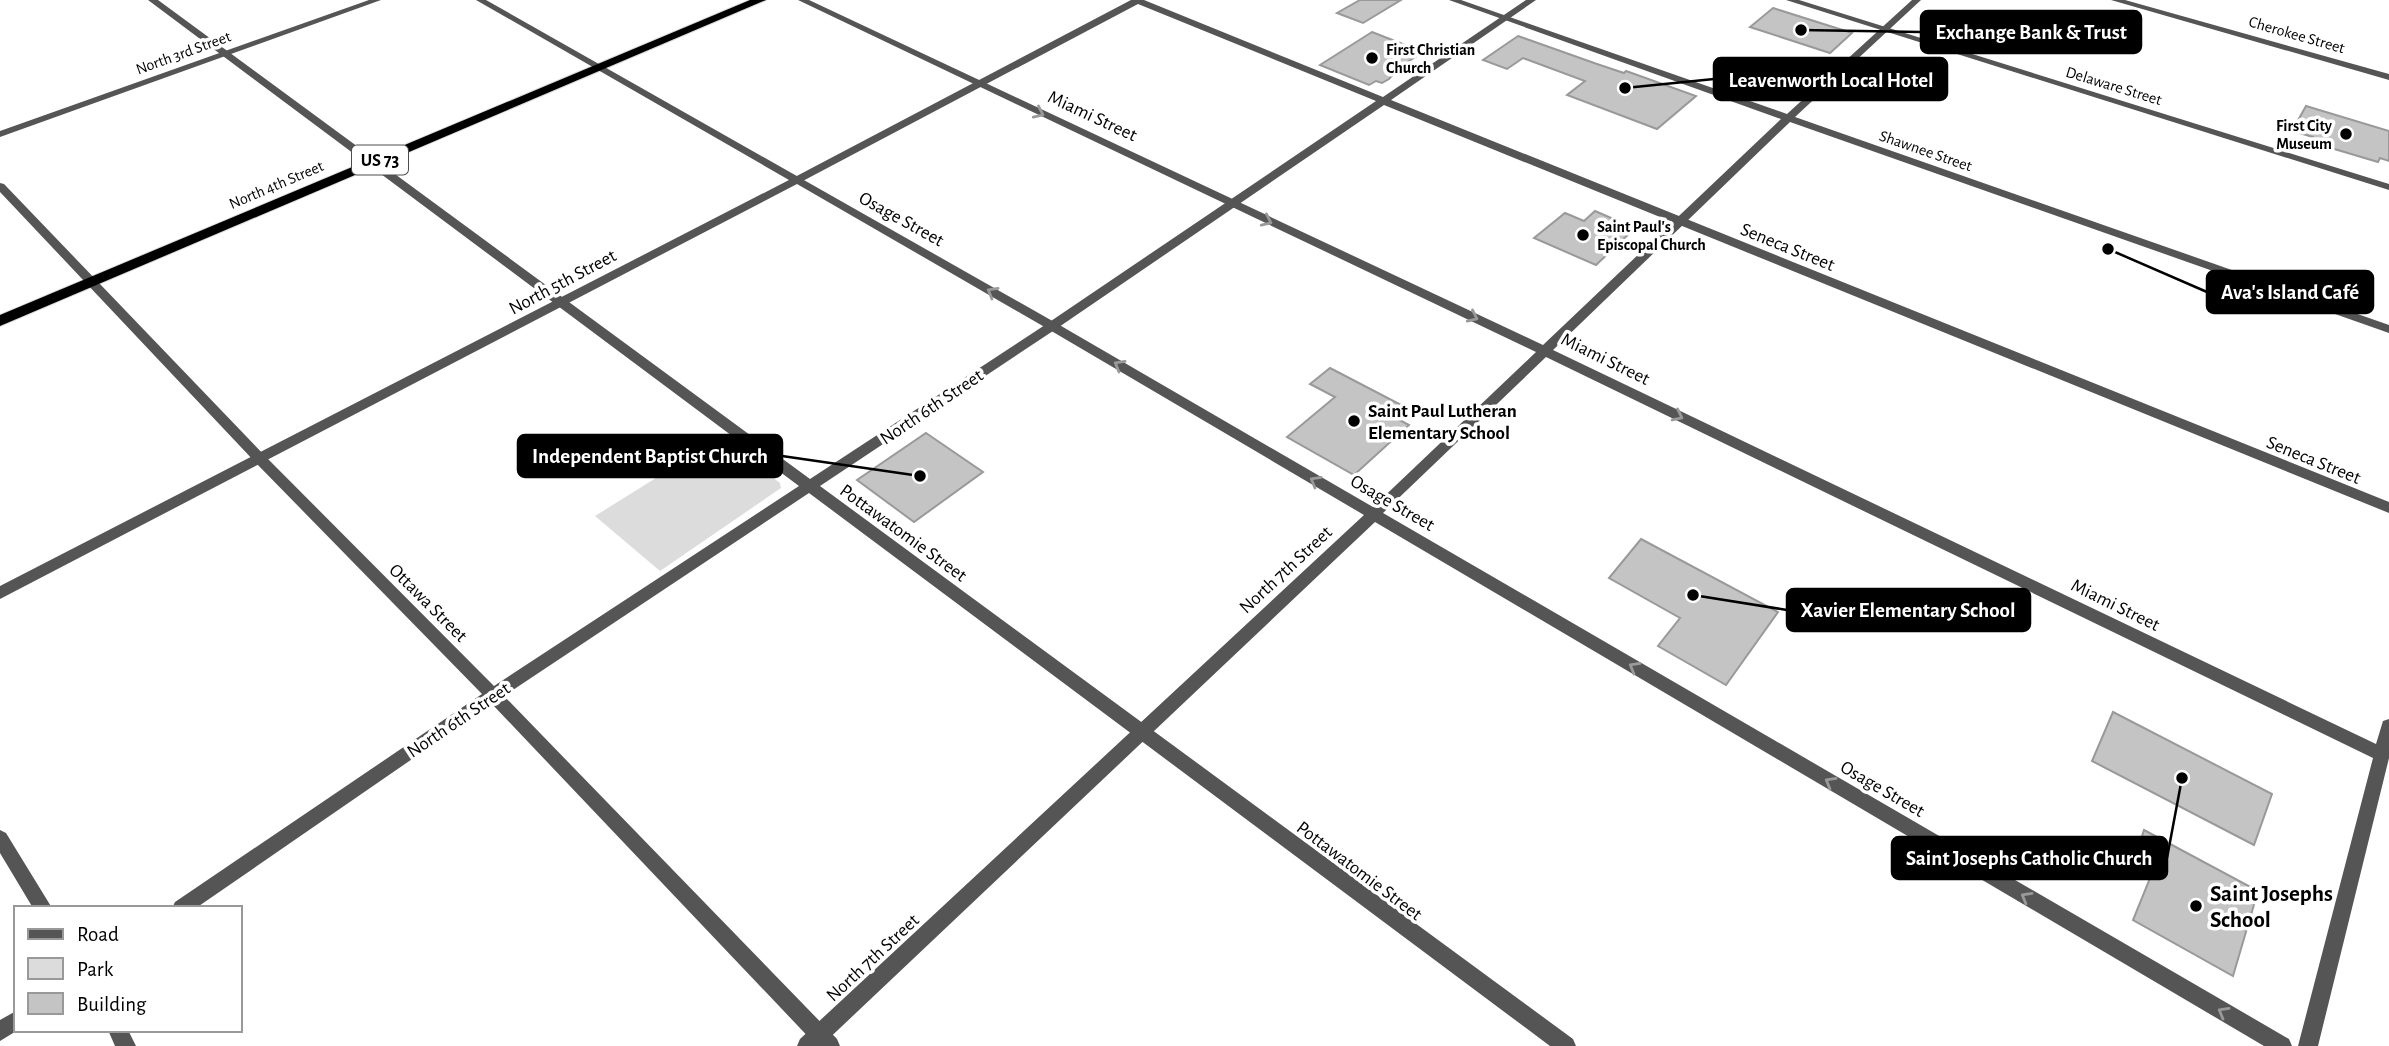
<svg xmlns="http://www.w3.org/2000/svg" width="2389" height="1046" viewBox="0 0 2389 1046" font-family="'Alegreya Sans',sans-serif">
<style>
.green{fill:#dcdcdc}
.building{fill:#c4c4c4;stroke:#999;stroke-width:2}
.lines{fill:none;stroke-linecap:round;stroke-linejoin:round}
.trunk-casing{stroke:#dbdbdb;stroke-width:2}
.minor{fill:#555;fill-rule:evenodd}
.tertiary{fill:#555;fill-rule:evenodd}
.trunk{fill:#000;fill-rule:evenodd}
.oneway{stroke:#999}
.poi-dot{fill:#000;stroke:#fff;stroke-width:2.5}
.labels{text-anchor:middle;stroke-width:7;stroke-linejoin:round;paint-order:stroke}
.far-street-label{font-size:16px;fill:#000;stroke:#fff}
.far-poi-label{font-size:16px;font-weight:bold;fill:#000;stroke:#fff;text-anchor:start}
.shield{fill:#fff;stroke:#4c4c4c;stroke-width:2}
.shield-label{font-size:18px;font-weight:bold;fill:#000}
.street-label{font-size:19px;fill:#000;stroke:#fff}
.poi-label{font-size:19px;font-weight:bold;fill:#000;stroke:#fff;text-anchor:start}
.near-poi-label{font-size:23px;font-weight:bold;fill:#000;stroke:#fff;text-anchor:start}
.leader{fill:none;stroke:#000;stroke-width:2.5}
.callout-dot{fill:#000;stroke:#fff;stroke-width:2.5}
.callout{fill:#000;stroke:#000;stroke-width:2.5}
.callout-label{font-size:21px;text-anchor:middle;font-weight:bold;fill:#fff}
</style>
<rect width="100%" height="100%" fill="#fff"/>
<!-- green -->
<path class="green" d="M720 438 780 483 781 488 660 571 595 516Z"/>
<!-- building -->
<path class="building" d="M1360 0H1401L1363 23 1337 13Z
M1773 8 1852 33 1830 53 1750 27Z
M1372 32 1423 52 1400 67 1389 79 1382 83 1376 81 1369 85 1320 65Z
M1518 36 1597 64 1624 73 1626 71 1696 96 1657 129 1567 95 1585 81 1523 58 1507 69 1483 60Z
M2306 106 2389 131V161L2380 158 2378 162 2311 142 2313 137 2292 131Z
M1595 211 1625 224 1620 228 1631 232 1596 265 1534 238 1565 213 1584 221Z
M1330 368 1405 407 1394 417 1409 425 1354 475 1287 437 1335 397 1310 384Z
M926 433 983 472 914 522 857 480Z
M1641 539 1778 612 1726 685 1658 646 1680 618 1609 578Z
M2113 712 2272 794 2254 845 2092 761Z
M2144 830 2258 891 2233 976 2133 920 2155 866 2136 855Z"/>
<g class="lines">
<!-- trunk casing -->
<g class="trunk-casing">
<path id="trunk" d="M750 0H766L0 326V315Z"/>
</g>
<!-- minor -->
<path class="minor" d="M148 0H158L810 479 1048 323 1376 101 1138 4 799 183H791V179L1131 0H1144L1383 97 1526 0H1536L1391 100 2389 502V513L1384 105 1056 329 820 486 1573 1039 1576 1046H1550L809 493 504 696 837 1039 840 1046H817L492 704 196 908H172L175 902 482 694 256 463 0 192V183L4 184 266 457 494 686 799 486Z
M476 0H486L606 68 598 70Z
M1786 0H1799L2389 184V190Z
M0 830 6 833 52 908H33L0 853Z
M16 1011V1030H18L0 1041V1020Z
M108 1030H128L136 1046H115Z"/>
<!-- tertiary -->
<path class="tertiary" d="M369 0H381L0 137V131Z
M798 0H809L1543 345 1781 119 1449 0H1461L1787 114 1912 0H1921L1795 117 2389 325V333L1790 122 1553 350 2376 744 2383 721 2389 719V758L2318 1046H2298L2373 758 1546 357 1383 513 2289 1039 2292 1046H2264L1375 522 821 1046H797L800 1039 1364 515 1048 329 797 184 0 599V586L789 180 598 70V66L601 65 1056 323 1373 507 1536 352Z
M2111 0H2125L2389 74V80Z"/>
<!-- trunk -->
<use href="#trunk" class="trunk"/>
</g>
<!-- one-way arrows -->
<defs><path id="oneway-chevron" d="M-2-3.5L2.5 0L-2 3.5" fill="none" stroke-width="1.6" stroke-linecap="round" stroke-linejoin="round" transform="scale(1.75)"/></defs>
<g class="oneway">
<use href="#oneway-chevron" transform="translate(1039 113) rotate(25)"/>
<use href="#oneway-chevron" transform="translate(1267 221) rotate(25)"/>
<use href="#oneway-chevron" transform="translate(992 292) rotate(-150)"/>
<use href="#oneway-chevron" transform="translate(1473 317) rotate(25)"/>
<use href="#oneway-chevron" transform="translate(1119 365) rotate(-150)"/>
<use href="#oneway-chevron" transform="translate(1678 416) rotate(26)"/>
<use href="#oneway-chevron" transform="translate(1315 481) rotate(-150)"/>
<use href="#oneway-chevron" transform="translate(1634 667) rotate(-150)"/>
<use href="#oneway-chevron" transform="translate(1830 782) rotate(-150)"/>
<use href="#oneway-chevron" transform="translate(2026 897) rotate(-150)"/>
<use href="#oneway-chevron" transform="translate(2223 1012) rotate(-150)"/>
</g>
<!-- markers -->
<g class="poi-dot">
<circle cx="1372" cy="58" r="7"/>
<circle cx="2346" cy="134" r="7"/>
<circle cx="1583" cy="235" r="7"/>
<circle cx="1354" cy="421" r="7"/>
<circle cx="2196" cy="906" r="7"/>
</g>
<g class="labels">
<!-- far-street labels -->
<g class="far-street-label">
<text transform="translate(2297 34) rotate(16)" y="6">Cherokee Street</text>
<text transform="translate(183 52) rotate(-20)" y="6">North 3rd Street</text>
<text transform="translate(2114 85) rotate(17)" y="6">Delaware Street</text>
<text transform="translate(1926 150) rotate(19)" y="6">Shawnee Street</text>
<text transform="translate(276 184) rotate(-23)" y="6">North 4th Street</text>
</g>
<!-- far-poi labels -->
<g class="far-poi-label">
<text x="1386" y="55">First Christian<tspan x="1386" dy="18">Church</tspan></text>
<text x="2332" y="131" text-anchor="end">First City<tspan x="2332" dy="18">Museum</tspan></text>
<text x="1597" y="232">Saint Paul's<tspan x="1597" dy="18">Episcopal Church</tspan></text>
</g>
<!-- shield labels -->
<rect class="shield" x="352" y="145.5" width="56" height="29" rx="5"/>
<g class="shield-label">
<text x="380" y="166">US 73</text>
</g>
<!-- street labels -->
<g class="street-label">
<text transform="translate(1093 115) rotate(25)" y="7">Miami Street</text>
<text transform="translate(902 218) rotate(29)" y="7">Osage Street</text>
<text transform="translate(1788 246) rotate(22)" y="7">Seneca Street</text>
<text transform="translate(562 281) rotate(-28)" y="7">North 5th Street</text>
<text transform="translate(1606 358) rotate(26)" y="7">Miami Street</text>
<text transform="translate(931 406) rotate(-34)" y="7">North 6th Street</text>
<text transform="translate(2314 459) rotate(22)" y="7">Seneca Street</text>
<text transform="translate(1393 502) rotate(30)" y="7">Osage Street</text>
<text transform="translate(904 532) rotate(36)" y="7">Pottawatomie Street</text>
<text transform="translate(1285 569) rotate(-43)" y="7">North 7th Street</text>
<text transform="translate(429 602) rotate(45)" y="7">Ottawa Street</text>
<text transform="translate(2116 604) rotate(26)" y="7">Miami Street</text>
<text transform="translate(458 719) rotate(-34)" y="7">North 6th Street</text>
<text transform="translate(1883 788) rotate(30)" y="7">Osage Street</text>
<text transform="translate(1360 870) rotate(37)" y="7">Pottawatomie Street</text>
<text transform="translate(872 957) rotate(-43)" y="7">North 7th Street</text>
</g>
<!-- poi labels -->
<g class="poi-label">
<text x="1368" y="417">Saint Paul Lutheran<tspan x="1368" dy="22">Elementary School</tspan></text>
</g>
<!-- near-poi labels -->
<g class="near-poi-label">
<text x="2210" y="901">Saint Josephs<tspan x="2210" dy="26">School</tspan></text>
</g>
</g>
<!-- callouts -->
<path class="leader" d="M1801 30L1921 32M1625 88L1714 79M2108 249L2207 292M920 476L782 456M1693 595L1787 610M2182 778L2167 858"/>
<g class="callout-dot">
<circle cx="1801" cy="30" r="7"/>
<circle cx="1625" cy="88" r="7"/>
<circle cx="2108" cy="249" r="7"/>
<circle cx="920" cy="476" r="7"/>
<circle cx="1693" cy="595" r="7"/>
<circle cx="2182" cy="778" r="7"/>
</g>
<g class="callout">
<rect x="1921" y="11" width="220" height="42" rx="7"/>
<rect x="1714" y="58" width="233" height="42" rx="7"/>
<rect x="2207" y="271" width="166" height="42" rx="7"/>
<rect x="518" y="435" width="264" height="42" rx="7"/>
<rect x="1787" y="589" width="243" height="42" rx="7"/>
<rect x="1892" y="837" width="275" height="42" rx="7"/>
</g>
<g class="callout-label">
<text x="2031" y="39">Exchange Bank &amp; Trust</text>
<text x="1831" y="87">Leavenworth Local Hotel</text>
<text x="2290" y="299">Ava's Island Café</text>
<text x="650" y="463">Independent Baptist Church</text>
<text x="1908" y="617">Xavier Elementary School</text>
<text x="2029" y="865">Saint Josephs Catholic Church</text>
</g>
<!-- legend -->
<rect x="14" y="906" width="228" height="126" fill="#ffffff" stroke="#999999" stroke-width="2"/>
<rect x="28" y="929" width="35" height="10" fill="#555555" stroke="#999999" stroke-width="2"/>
<text x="77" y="941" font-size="21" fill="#000000">Road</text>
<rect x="28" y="958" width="35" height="21" fill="#dcdcdc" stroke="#999999" stroke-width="2"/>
<text x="77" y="976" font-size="21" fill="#000000">Park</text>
<rect x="28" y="993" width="35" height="21" fill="#c4c4c4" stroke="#999999" stroke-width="2"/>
<text x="77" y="1011" font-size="21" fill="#000000">Building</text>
</svg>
